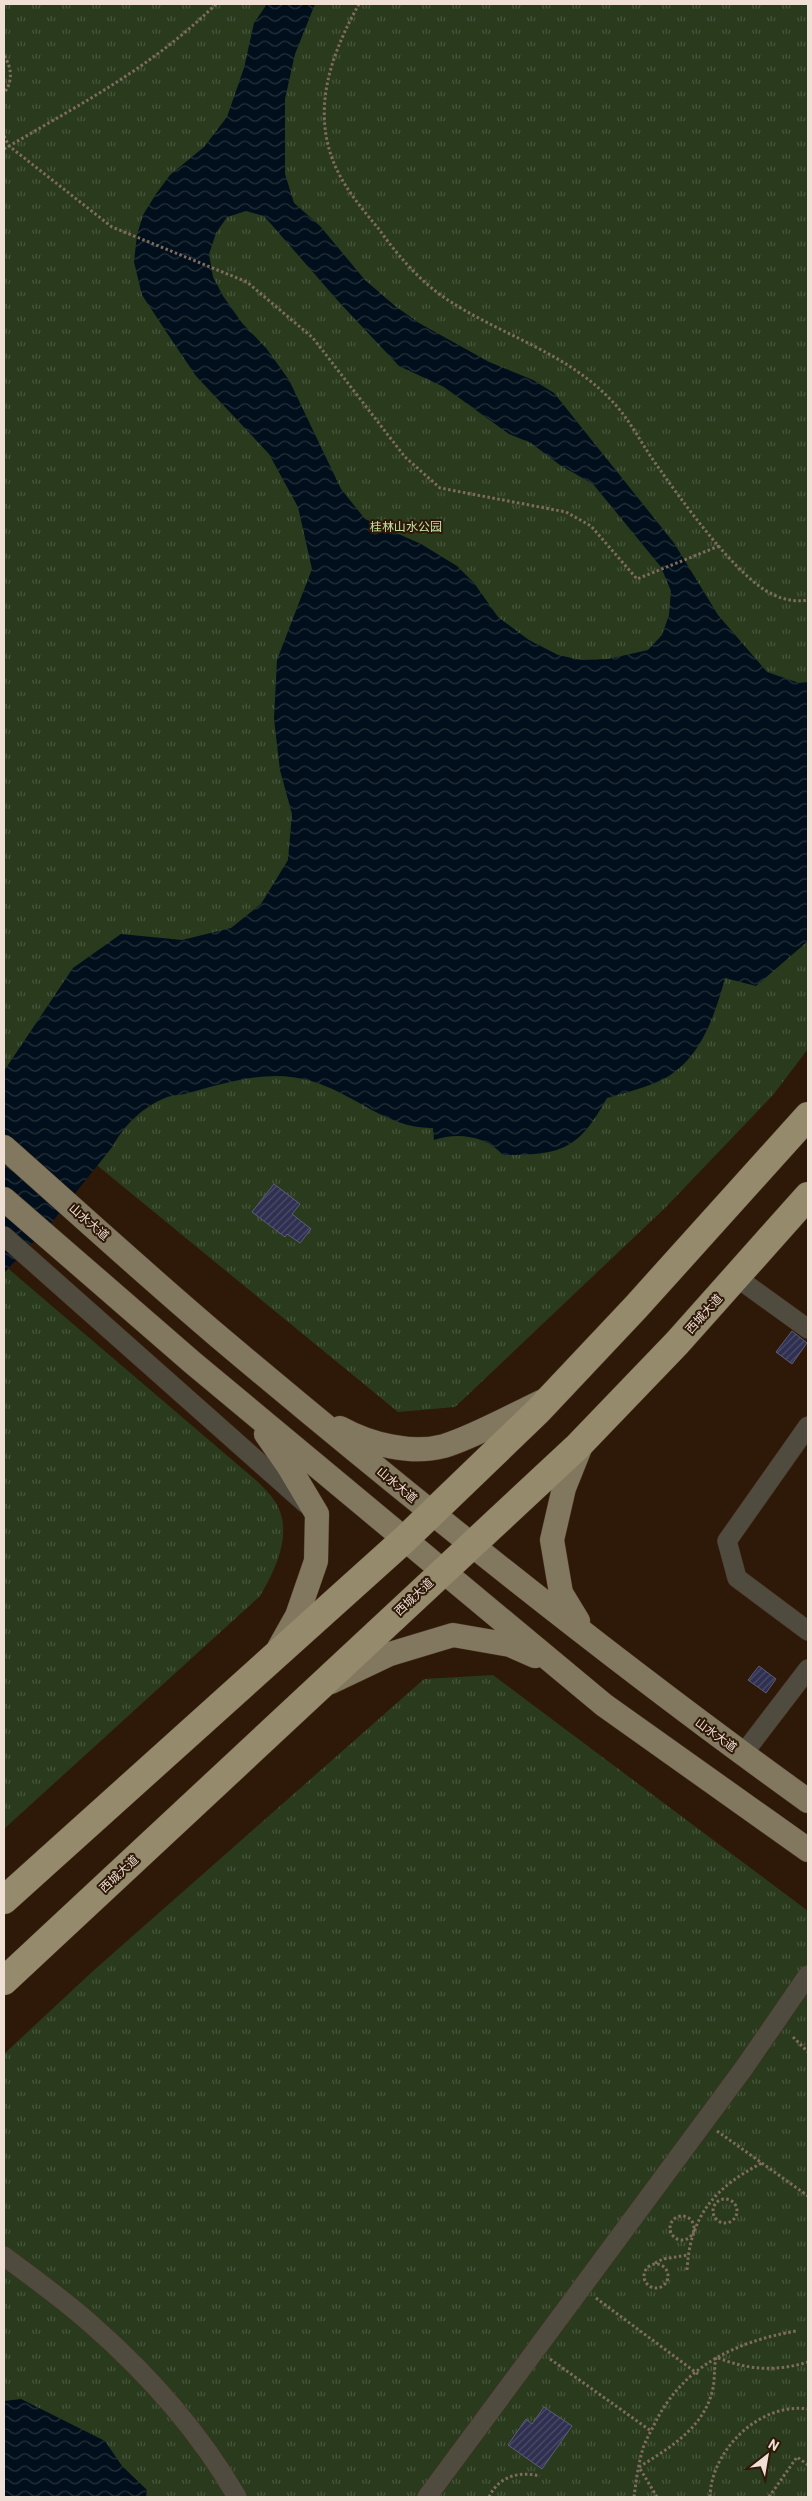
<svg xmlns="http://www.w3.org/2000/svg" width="812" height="2501" viewBox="0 0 812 2501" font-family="Barlow,'Noto Sans SC',sans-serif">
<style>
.park{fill:url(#park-tufts)}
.water{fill:url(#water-waves);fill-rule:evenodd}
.building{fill:url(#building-hatch);stroke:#5d5e7a}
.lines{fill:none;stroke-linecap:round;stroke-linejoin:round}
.minor-casing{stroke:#493424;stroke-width:20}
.major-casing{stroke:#493424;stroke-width:25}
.highway-casing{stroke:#493424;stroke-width:29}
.path{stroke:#7f6c5d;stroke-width:3;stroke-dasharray:2.5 2.5;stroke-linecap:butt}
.minor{stroke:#504b3f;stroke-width:19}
.major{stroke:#82785f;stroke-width:24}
.highway{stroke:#958a6c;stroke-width:28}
.labels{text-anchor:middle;stroke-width:4;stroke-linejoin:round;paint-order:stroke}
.park-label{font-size:12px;fill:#bfe3a6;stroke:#2e1807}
.street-label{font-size:12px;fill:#efdfd4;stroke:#2e1807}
</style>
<defs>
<pattern id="park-tufts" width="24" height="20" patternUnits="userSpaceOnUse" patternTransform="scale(1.25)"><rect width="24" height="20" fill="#293a1d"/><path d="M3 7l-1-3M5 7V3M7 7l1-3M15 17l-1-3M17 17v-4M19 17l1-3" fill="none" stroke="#48563d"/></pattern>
<pattern id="water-waves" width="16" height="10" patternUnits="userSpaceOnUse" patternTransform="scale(1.25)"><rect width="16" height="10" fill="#000f1b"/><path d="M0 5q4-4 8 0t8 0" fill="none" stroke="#26323b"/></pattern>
<pattern id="building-hatch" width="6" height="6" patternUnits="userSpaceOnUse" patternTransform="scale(1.25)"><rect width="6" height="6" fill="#2f2f51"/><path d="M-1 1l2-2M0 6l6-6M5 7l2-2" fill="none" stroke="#4d4d69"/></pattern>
</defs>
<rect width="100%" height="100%" fill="#2e1807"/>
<!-- park -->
<path class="park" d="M4 4H808V1049L773 1095 665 1208 455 1407 398 1412 4 1089Z
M4 1265 258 1482C264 1488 270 1494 274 1500 295 1530 276 1569 260 1596L4 1829Z
M493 1675 808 1911V2497H4V2054L93 1971 424 1679Z"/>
<!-- water -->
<path class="water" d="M267 4H315L295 54 285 99V174L294 203 320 226 365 280 395 306 419 323 489 362 533 380 554 393 674 543 718 615 767 672 799 683 808 682V941L756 986 725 978C714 1019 698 1066 655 1083 640 1089 623 1093 607 1098 578 1150 562 1155 503 1155 486 1136 458 1132 434 1140L433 1128C387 1129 354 1093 311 1081 268 1068 225 1083 184 1094 178 1096 171 1095 165 1098 143 1107 124 1125 113 1146L53 1221 4 1273V1071L73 968 121 934 182 940 231 928 261 904 288 860 292 814 280 770 274 719 277 660 312 569 298 507 269 454 196 376 169 336 142 295 134 262 137 235 143 215 156 194 170 175 204 147 227 117 244 68 254 23ZM246 211 264 216 339 302 399 366 444 387 509 434 531 443 560 465 593 484 661 567 671 591 669 615 662 635 648 650 608 659 581 660 558 655 529 640 498 617 474 583 457 566 421 544 365 519 341 489 289 380 266 348 242 323 223 296 213 277 209 254 216 233 227 217Z
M21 2399 105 2441 122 2466 147 2490 146 2497H4V2401Z"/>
<!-- building -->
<path class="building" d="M274 1184 300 1204 292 1214 311 1229 300 1243 287 1234 285 1237 252 1212Z
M792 1331 807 1343 792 1364 776 1352Z
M759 1666 776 1679 766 1693 748 1680Z
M544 2407 572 2426 542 2469 508 2445 526 2419 532 2424Z"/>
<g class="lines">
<!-- minor casing -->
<g class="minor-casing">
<path id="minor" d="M4 1236 306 1504
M736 1277 808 1329
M808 1426 727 1541 737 1578 808 1631
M743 1754 808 1669
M4 2256C33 2278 63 2299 91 2324 148 2374 199 2431 237 2497
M427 2497 744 2068 808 1975"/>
</g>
<!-- major casing -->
<g class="major-casing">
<path id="major" d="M4 1147C75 1210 146 1275 219 1337 410 1498 605 1655 808 1801
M4 1199 193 1363 604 1705 808 1850
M340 1428C369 1444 411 1455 444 1446 474 1437 515 1414 545 1400
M266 1434 289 1467 317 1514 316 1561 297 1616 279 1648
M578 1621 561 1593 552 1540 564 1488 582 1443
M331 1682 390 1654 453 1635 510 1645 535 1656"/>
</g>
<!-- highway casing -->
<g class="highway-casing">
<path id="highway" d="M4 1900 405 1539 538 1411 636 1307 808 1116
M4 1981 578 1446 677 1343 808 1196"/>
</g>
<!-- path -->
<path class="path" d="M359 4C330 56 310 113 337 170 347 191 363 210 378 228 398 256 422 284 451 302 504 336 566 353 610 399 630 419 640 442 656 464 679 497 737 578 772 594 784 600 795 602 808 600
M4 56C12 67 13 82 4 93
M4 136 9 146 112 227 247 282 313 338 405 457 440 488 566 512 591 526 637 579 719 546
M4 149C82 103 151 68 216 4
M793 2037 808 2052
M717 2131 808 2196
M713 2211a12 12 0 1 1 24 0a12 12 0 1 1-24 0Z
M670 2228a12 12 0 1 1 24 0a12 12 0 1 1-24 0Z
M655 2263 663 2259 688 2255
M644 2276a12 12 0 1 1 24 0a12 12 0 1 1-24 0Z
M687 2270C690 2216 715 2187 762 2163
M596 2298 698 2374
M550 2359 651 2431
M489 2497C499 2476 519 2471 540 2476
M634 2497C636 2482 638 2466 642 2452 644 2443 649 2435 653 2427 681 2367 734 2342 796 2331
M657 2497 639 2467C671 2447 705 2427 713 2388 715 2378 714 2367 716 2357 747 2370 776 2372 808 2362
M710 2497C711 2450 760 2402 808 2409
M769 2497 797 2457 808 2465"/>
<!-- minor -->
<use href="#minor" class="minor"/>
<!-- major -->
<use href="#major" class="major"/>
<!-- highway -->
<use href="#highway" class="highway"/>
</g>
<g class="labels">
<!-- park labels -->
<g class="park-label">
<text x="406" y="531">桂林山水公园</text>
</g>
<!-- street labels -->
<g class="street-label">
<text transform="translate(89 1222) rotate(41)" y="4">山水大道</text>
<text transform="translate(704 1314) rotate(-48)" y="4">西城大道</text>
<text transform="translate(397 1485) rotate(40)" y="4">山水大道</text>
<text transform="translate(414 1597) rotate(-43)" y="4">西城大道</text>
<text transform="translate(716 1735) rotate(36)" y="4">山水大道</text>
<text transform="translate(119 1874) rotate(-43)" y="4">西城大道</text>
</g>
</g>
<!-- border -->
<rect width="812" height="2501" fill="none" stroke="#efdfd4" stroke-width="10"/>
<!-- north arrow -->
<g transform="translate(767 2456) rotate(31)" stroke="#2e1807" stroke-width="4" paint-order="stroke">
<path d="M0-4L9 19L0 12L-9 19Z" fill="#efdfd4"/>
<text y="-8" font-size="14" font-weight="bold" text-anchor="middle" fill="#efdfd4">N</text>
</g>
</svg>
